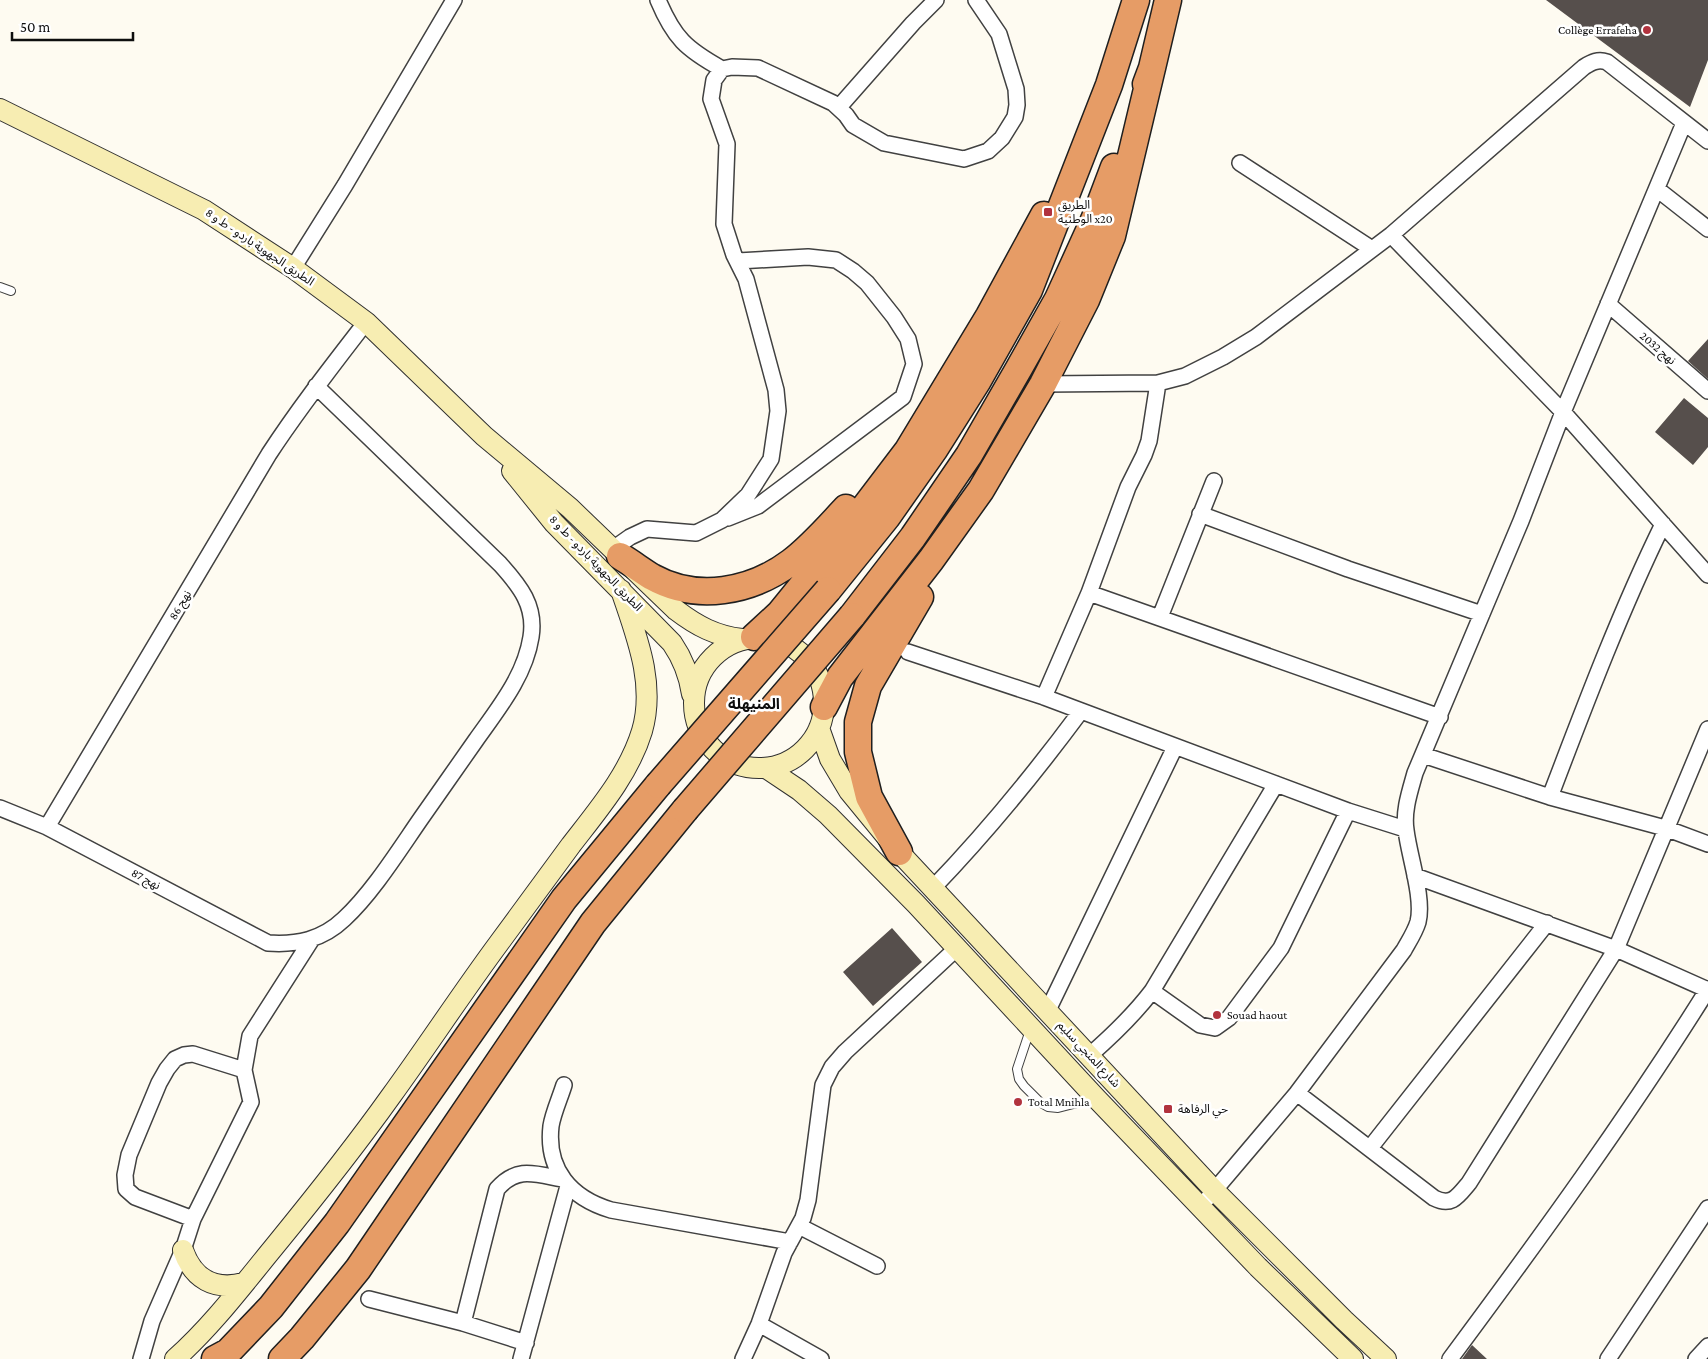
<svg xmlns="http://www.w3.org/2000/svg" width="1708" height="1359" viewBox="0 0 1708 1359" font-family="'Crimson Pro','Noto Sans Arabic',serif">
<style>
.building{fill:#564f4c}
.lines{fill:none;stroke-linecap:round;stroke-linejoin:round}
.lane-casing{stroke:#414141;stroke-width:10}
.street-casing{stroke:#414141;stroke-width:18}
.secondary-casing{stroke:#303030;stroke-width:22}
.highway-casing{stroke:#1f1f1f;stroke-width:29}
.lane{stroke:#fff;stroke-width:8}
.street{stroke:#fff;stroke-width:15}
.secondary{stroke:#f7edb2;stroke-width:20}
.highway{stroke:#e69c66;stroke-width:26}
.highway-bridge-casing{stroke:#1f1f1f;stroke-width:29;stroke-linecap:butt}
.highway-bridge{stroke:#e69c66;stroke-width:26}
.poi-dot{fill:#b1333e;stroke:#fff;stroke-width:2}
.labels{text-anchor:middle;stroke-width:5;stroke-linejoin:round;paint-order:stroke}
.poi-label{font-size:12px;fill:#0e0e0e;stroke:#fff;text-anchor:start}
.street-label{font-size:12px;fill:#0e0e0e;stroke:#fff}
.quarter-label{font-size:15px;font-weight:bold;fill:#0e0e0e;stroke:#fff}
</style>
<rect width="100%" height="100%" fill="#fefbf1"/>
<!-- building -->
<path class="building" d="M1546 0H1708V60L1690 107Z
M1708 339V379L1688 361Z
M1684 398 1708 418V447L1693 465 1655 432Z
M892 928 922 962 873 1006 843 972Z
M1472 1345 1487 1359H1462Z"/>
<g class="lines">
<!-- lane casing -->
<g class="lane-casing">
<path id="lane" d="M0 287 11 291
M1030 1030 1017 1069 1019 1079 1024 1086 1041 1103 1048 1107 1058 1108 1093 1099"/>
</g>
<!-- street casing -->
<g class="street-casing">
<path id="street" d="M658 0C674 38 686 49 722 69L732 67 758 68 833 103 846 115 853 125 884 143 964 159 988 151 1002 138 1015 117 1017 105 1016 89 999 34 976 0
M839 107 913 23 936 0
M1240 163 1372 249
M1657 189 1708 229
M1391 235 1563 412 1708 575
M293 268 345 185 454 0
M1608 304 1708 391
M1043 384 1158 383 1185 376 1223 357 1256 337 1391 235 1584 67C1592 62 1598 59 1607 62L1708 141
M1200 514 1348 569 1482 614
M728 518 758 506 903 397 914 364 908 339 894 317 867 283 853 271 836 260 808 257 738 261
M613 549 630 537 647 529 696 533 722 520 748 495 771 459 778 411 776 390 746 279 734 255 724 224 727 144 711 99 714 80 722 69
M1089 593 1440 717
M1160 617 1214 481
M908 652 1044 697 1348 811 1405 829
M1044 697 1089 593 1128 487 1144 455 1149 441 1158 383
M1423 755 1550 797 1665 828 1708 844
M1550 797C1585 705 1620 612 1663 524
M0 808 47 827 268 943C297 945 322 940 344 919 373 892 399 850 422 817 440 791 458 766 476 740 498 709 525 676 531 637 536 606 520 586 500 564L316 386
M47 827 269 454C299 408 332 366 366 322
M1415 876 1616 949 1708 990
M932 889C986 833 1035 773 1081 711
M1152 991 1200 1025 1215 1028 1229 1018 1281 948 1348 811
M1048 1010 1175 747
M1090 1055C1114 1034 1133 1016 1152 991L1276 784
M564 1085C560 1098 553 1113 551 1126 546 1170 571 1198 611 1210L790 1242
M1297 1093 1434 1198C1452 1207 1458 1196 1469 1183L1616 949 1708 729
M1370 1148 1547 923
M1208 1198 1297 1093 1404 950C1409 941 1415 932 1418 922 1424 898 1409 856 1406 830 1403 811 1410 791 1415 773L1521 521 1563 412 1684 123
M193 1219 135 1197 126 1189 125 1175 129 1155 159 1083 167 1069 175 1059 184 1055 193 1054 244 1070
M799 1226 877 1266
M369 1299 463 1323 526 1343
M463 1323 497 1189C517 1166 535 1174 562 1179
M759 1324 821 1359
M141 1359 152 1321 183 1250 193 1219 251 1102 244 1070 250 1036 312 939
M521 1359 568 1186
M743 1359 759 1324 784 1253 803 1218 808 1200 823 1085 832 1067 845 1052 957 948
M1450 1359C1540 1238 1628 1117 1708 989
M1608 1359 1708 1208
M1696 1359 1708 1346"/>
</g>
<!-- secondary casing -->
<g class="secondary-casing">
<path id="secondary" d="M0 109 204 210 293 268 366 322 484 436 570 508 676 610C697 626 716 636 742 639
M512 471 554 523 672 643C683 659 689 674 692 694
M694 703a65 65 0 1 1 130 0a65 65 0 1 1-130 0Z
M819 728 830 759 849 791 899 852 1215 1191 1344 1320 1386 1359
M766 768 799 790 828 815 916 904 1096 1098 1258 1267 1353 1359
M183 1250C193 1279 214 1291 244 1283
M175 1359C212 1326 242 1286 274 1247 314 1198 354 1148 391 1096 428 1045 462 993 499 943 523 910 547 878 571 845 598 810 629 774 642 731 656 683 636 635 621 590"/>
</g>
<!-- highway casing -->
<g class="highway-casing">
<path id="highway" d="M1146 84 1152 68 1168 0
M620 556C630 562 641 570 652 577 697 602 751 592 791 562 811 547 829 526 846 508
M828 590 887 517 934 450 977 382 1029 290 1109 85 1136 0
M852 616 913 537 969 455 1018 370 1058 299 1094 220 1114 167
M754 637 780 613 845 533 908 450 989 316 1044 215
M824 707 840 677 931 560 981 490 1043 384 1086 300 1112 236 1152 68
M899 852 869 797 858 752V722L868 686 920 597
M215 1359 228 1352 271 1307 337 1223 564 899 658 785
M282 1359 302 1338 358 1269 593 923 685 810"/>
</g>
<!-- lane -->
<use href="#lane" class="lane"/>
<!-- street -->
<use href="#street" class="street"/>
<!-- secondary -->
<use href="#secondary" class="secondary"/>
<!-- highway -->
<use href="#highway" class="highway"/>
<!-- highway-bridge casing -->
<g class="highway-bridge-casing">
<path id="highway-bridge" d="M658 785 828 590
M685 810 852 616"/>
</g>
<!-- highway-bridge -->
<use href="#highway-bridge" class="highway-bridge"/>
</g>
<!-- markers -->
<g class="poi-dot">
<circle cx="1647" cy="30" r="5"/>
<rect x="1043" y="207" width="10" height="10" rx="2.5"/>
<circle cx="1217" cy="1015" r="5"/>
<circle cx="1018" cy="1102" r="5"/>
<rect x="1163" y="1104" width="10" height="10" rx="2.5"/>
</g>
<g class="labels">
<!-- poi labels -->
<g class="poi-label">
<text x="1637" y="34" text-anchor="end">Collège Errafeha</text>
<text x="1058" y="209">الطريق<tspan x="1058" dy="14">الوطنية x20</tspan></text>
<text x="1227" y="1019">Souad haout</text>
<text x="1028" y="1106">Total Mnihla</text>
<text x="1178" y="1113">حي الرفاهة</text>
</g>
<!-- street labels -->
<g class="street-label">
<text transform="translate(260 247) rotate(34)" y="4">الطريق الجهوية باردو - ط و 8</text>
<text transform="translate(1658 348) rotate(41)" y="4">نهج 2032</text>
<text transform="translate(596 563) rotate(46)" y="4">الطريق الجهوية باردو - ط و 8</text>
<text transform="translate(180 605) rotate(-59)" y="4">نهج 86</text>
<text transform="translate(146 879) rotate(28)" y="4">نهج 87</text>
<text transform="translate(1089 1054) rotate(47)" y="4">شارع المنجي سليم</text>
</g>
<!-- quarter labels -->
<g class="quarter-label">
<text x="754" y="709">المنيهلة</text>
</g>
</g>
<!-- scale -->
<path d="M12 32v8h121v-8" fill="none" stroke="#0e0e0e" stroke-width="2.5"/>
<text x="20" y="32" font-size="15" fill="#0e0e0e" stroke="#ffffff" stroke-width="4" paint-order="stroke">50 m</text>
</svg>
